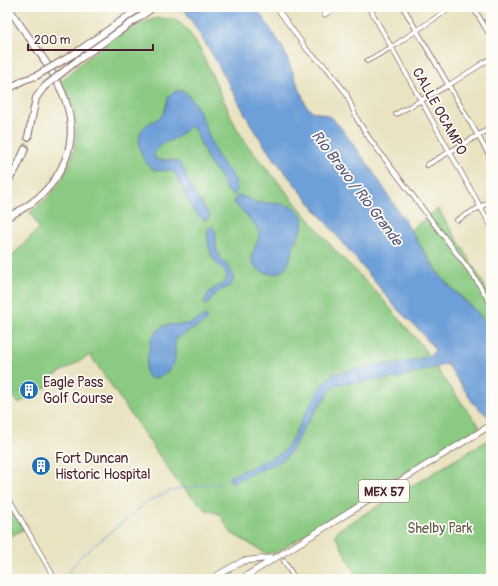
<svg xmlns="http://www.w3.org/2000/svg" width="498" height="586" viewBox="0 0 498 586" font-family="Pangolin,sans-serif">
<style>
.green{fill:#8aca82;stroke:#6a7456}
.water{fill:#6d9fd8;stroke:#5c5f82}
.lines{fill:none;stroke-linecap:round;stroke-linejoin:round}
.stream{stroke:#6d9fd8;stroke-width:1}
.major-tunnel{stroke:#c9bca4;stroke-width:5.5;stroke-dasharray:5.5 3;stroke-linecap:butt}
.highway-tunnel{stroke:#c9bca4;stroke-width:6;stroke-dasharray:6 3;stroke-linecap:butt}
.minor-casing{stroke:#826460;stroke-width:5.5}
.major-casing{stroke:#826460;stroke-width:7}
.highway-casing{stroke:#826460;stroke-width:8}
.minor{stroke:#fff;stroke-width:4}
.major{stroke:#fff;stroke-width:5.5}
.highway{stroke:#fff;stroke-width:6}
.highway-bridge-casing{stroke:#826460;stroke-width:8;stroke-linecap:butt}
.highway-bridge{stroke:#fff;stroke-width:6}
.labels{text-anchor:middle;stroke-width:3.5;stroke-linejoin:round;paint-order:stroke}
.shield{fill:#fdfcf7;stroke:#806168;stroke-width:1}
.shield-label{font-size:13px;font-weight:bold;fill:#4a1f2b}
.street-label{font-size:14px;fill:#4a1f2b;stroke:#fdfcf7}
.poi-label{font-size:14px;fill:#4a1f2b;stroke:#fdfcf7;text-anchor:start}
.park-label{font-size:14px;fill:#605b49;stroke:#fdfcf7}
.water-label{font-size:15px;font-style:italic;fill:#5a5979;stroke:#fdfcf7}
</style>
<rect width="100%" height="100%" fill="#fdfcf7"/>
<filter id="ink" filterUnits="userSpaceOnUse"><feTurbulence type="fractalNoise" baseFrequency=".025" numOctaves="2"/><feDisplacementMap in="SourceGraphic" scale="8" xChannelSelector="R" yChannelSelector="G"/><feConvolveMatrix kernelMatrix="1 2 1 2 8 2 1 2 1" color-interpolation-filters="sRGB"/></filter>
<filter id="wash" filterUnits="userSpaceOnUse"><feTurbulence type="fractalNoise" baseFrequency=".012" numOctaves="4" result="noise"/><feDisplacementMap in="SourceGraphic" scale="16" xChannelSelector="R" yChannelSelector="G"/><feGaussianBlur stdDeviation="0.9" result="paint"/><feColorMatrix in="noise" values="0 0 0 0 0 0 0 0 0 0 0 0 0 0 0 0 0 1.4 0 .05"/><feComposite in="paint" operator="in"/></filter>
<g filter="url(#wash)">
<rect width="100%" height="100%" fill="#e9e3c2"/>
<!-- green -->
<path class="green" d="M158 18 174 19 187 29 200 49 235 125 247 145 334 249 380 296 422 346 441 375 480 427 274 554 273 552 267 554 231 533 220 514 206 510 178 483 90 355 52 377 54 382 23 401 18 403 7 389V261L39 228 30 212C64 190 83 149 74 109 72 100 66 90 61 82 86 57 124 26 158 18Z
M438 209 464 250 491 298V329L477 312 443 279 410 230Z
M490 439 491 579H358L335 535 338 530Z
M7 498 24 529 7 538Z"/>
<!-- water -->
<path class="water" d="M183 7H256L283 48 306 105 312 111 326 115 333 119 341 128 374 173 437 272 451 288 477 312 491 329V419L474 404 447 364 399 378 340 384 331 389 303 429 290 453 281 461 231 483 229 477 280 454 287 447 318 391 326 380 333 374 377 365 403 363 431 355 435 350 422 333 397 309 270 154 250 123 215 59Z
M175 91H184C199 101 209 139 217 155 222 165 231 171 235 181 237 185 238 189 236 193L233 195 227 191 221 178 210 164 193 127C186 126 183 134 177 137 168 143 157 143 154 155L157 160H173L181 164 193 191 209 214 210 217 206 220C191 217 181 183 174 172 168 169 162 172 155 170 141 165 134 138 144 127 149 121 158 121 162 115 168 107 165 96 175 91Z
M236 196C244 194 251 202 259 203 272 203 301 201 303 222 303 229 298 236 295 242 291 254 289 274 272 274 267 273 262 273 258 269 243 258 260 245 259 233 259 227 239 207 234 203Z
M211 226 214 228C218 236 214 246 218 253 223 265 241 272 230 286L216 293 206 306 204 302C209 285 222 289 227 278 226 269 218 267 214 260 209 253 204 232 211 226Z
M206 315 207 319 204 323 177 338C170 352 184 365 159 377 154 379 151 379 147 376L145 370 151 339 157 331 165 325 189 324Z"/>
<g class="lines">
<!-- stream -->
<path class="stream" d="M64 579 79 558 147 502 172 490 226 482"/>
</g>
</g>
<g filter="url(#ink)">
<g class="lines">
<!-- major-tunnel -->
<path class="major-tunnel" d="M211 579 216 576
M240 579 246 576"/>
<!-- highway-tunnel -->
<path class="highway-tunnel" d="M25 149 28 137"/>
<!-- minor casing -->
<g class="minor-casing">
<path id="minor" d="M276 7 308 51 327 68 346 93 357 119 369 138 473 275 491 304
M369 7 491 226
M403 7 491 158
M473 7 491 37
M324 15 337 7
M367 61 392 47 452 7
M396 114 449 85 491 58
M427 165 491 128
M457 220 491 201
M7 495 55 579
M284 561 295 579"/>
</g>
<!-- major casing -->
<g class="major-casing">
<path id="major" d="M216 576 243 561 271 558
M246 576 491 425"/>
</g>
<!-- highway casing -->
<g class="highway-casing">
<path id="highway" d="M7 90 24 80 36 76
M28 137 36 98 44 87
M7 182 16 169 25 149
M7 217C54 196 84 151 65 99 54 69 29 39 12 13L10 7"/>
</g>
<!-- minor -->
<use href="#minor" class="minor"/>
<!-- major -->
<use href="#major" class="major"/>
<!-- highway -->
<use href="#highway" class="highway"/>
<!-- highway-bridge casing -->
<g class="highway-bridge-casing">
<path id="highway-bridge" d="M36 76 74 54 141 7
M44 87 78 60 154 7"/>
</g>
<!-- highway-bridge -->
<use href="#highway-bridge" class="highway-bridge"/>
</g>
</g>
<!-- icons -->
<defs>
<g id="building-disc" transform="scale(1)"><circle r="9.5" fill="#1f6fb2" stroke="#fdfcf7"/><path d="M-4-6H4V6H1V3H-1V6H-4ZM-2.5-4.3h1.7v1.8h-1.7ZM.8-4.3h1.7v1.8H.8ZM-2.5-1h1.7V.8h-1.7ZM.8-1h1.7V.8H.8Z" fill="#fff"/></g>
</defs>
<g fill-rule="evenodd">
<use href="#building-disc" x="29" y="390"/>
<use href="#building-disc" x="41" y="466"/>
</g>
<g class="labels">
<!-- shield labels -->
<rect class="shield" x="359" y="480" width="50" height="22" rx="3"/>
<g class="shield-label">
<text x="384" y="496">MEX 57</text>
</g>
<!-- street labels -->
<g class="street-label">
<text transform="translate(440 111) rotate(61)" y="5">CALLE OCAMPO</text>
</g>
<!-- poi labels -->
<g class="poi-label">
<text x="43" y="387">Eagle Pass<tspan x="43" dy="16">Golf Course</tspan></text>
<text x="55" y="463">Fort Duncan<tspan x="55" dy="16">Historic Hospital</tspan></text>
</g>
<!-- park labels -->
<g class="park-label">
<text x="440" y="533">Shelby Park</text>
</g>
<!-- water labels -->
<g class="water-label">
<text transform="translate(357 188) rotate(53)" y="5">Río Bravo / Rio Grande</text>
</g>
</g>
<!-- margin -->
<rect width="498" height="586" fill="none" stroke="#fdfcf7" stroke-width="24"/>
<!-- scale -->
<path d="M28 44v6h125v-6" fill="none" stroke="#4a1f2b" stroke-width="2"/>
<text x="34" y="44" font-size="12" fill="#4a1f2b" stroke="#fdfcf7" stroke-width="3" paint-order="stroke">200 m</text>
</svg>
